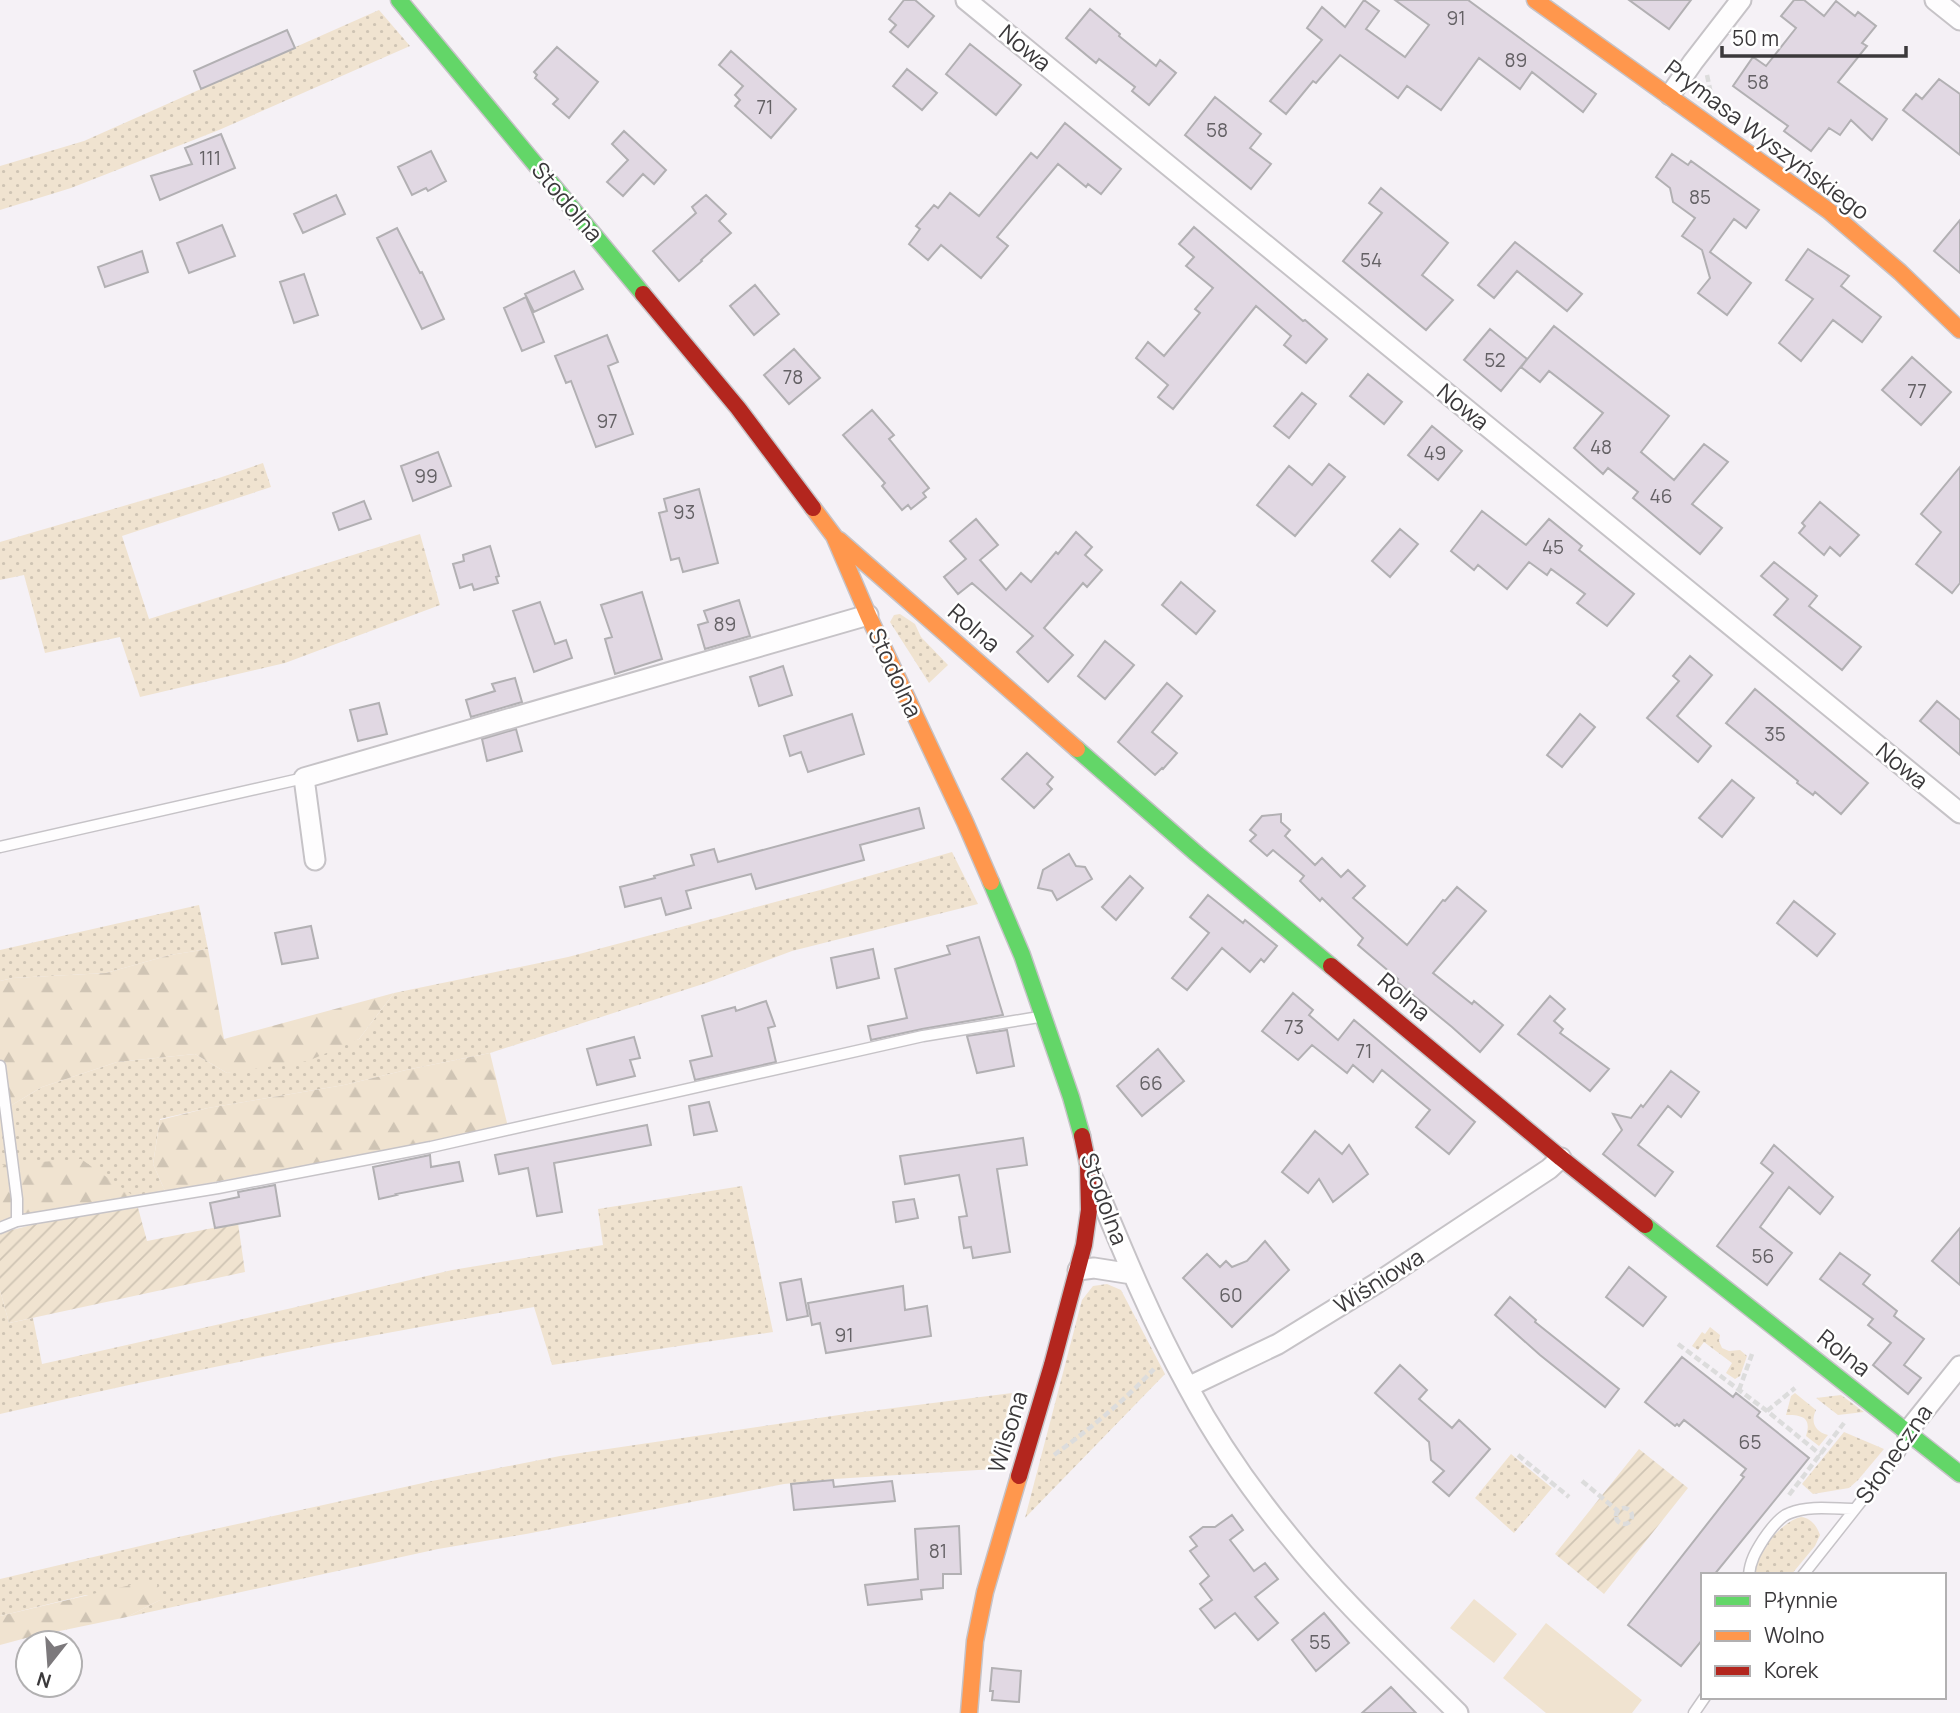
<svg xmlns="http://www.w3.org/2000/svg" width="1960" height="1713" viewBox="0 0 1960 1713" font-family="Manrope,sans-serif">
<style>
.grass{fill:url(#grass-dots)}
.forest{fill:url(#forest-firs)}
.garden{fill:url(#garden-furrows)}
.pitch{fill:#f0e3d0}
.building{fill:#e1d8e3;stroke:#b2b0b3;stroke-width:2}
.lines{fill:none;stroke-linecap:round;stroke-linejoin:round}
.lane-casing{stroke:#c6c3c7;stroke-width:13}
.street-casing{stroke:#c6c3c7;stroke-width:23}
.fast-casing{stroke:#c6c3c7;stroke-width:19}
.slow-casing{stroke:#c6c3c7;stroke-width:19}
.jam-casing{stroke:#c6c3c7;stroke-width:19}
.path{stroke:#dcdcdc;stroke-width:4.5;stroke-dasharray:7 3.5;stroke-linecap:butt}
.lane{stroke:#fefdfe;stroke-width:10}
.street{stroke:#fefdfe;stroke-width:19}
.fast{stroke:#63d668;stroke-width:16}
.slow{stroke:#ff974d;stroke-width:16}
.jam{stroke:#b3261e;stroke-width:16}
.labels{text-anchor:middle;stroke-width:5;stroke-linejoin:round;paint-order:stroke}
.number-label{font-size:19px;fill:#646165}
.street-label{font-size:23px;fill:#3b393b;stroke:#fff}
</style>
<defs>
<pattern id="grass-dots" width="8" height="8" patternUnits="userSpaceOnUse" patternTransform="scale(1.75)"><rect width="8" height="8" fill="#f0e3d0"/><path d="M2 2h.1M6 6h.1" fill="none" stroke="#cfc4b4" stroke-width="1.8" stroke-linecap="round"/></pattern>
<pattern id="forest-firs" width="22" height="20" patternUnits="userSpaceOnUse" patternTransform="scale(1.75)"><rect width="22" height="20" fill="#f0e3d0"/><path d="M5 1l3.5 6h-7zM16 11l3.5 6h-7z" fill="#cfc4b4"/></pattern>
<pattern id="garden-furrows" width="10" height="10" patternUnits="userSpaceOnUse" patternTransform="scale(1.75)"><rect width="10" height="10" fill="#f0e3d0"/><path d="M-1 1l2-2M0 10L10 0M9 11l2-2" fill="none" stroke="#cfc4b4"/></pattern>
</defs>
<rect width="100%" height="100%" fill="#f5f1f6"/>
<!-- grass -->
<path class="grass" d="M379 10 410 46 219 130 71 188 0 210V166L84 141Z
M263 463 271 487 122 536 149 619 420 534 440 605 285 663 140 697 120 637 45 653 24 575 0 580V542L216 479Z
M900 614 915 624 921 637 948 665 929 683 890 622 894 615Z
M952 852 978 904 792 951 706 983 490 1053 406 1070 344 1085 208 1108 160 1119 153 1164 165 1191 135 1197 4 1165H0V1112L42 1087 117 1062 195 1054 227 1073 359 1039 394 993 568 957 824 889Z
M199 905 208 949 170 955 106 973 13 978 0 981V950Z
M742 1186 773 1332 552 1365 534 1307C355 1337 177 1373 0 1414V1290L9 1323 33 1318 42 1364 292 1308 452 1270 603 1245 598 1209Z
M1107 1284 1121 1290 1165 1374 1025 1518 1082 1300 1093 1286Z
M1710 1327 1720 1335 1719 1341 1722 1348 1729 1351 1740 1350 1747 1356 1740 1376 1735 1379 1726 1373 1732 1363 1704 1342 1698 1350 1692 1346 1702 1332 1705 1334Z
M1012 1393 994 1469 834 1479 784 1484 526 1534 438 1549 127 1617 160 1600 86 1595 0 1616V1579L174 1538 432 1481 560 1456 846 1414Z
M1795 1393 1816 1410C1810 1422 1815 1432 1828 1435L1819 1446 1806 1436C1812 1417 1802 1415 1786 1415L1791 1396Z
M1841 1395 1864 1412 1838 1415 1816 1398Z
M1844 1432 1884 1449 1858 1480 1849 1488 1813 1494 1802 1484Z
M1511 1454 1552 1488 1514 1533 1475 1498Z
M1801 1517C1811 1518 1817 1526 1820 1535L1815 1546 1791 1575H1755C1755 1554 1780 1522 1801 1517Z"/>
<!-- forest -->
<path class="forest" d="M208 949 224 1039 394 993 359 1039 308 1061 227 1073 195 1054 117 1062 42 1087 0 1112V981L13 978 106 973 170 955Z
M490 1053 508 1127 448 1140 165 1191 153 1164 160 1120 208 1108 344 1085 406 1070Z
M81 1159 135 1197 0 1226V1165Z
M156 1579 160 1600 127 1617 26 1638 0 1645V1616Z"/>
<!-- garden -->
<path class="garden" d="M137 1204 147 1241 238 1223 245 1272 9 1323 0 1290V1233L63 1217Z
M1639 1449 1688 1488 1604 1594 1555 1554Z"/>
<!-- pitch -->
<path class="pitch" d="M1474 1599 1517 1634 1494 1663 1450 1628Z
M1546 1623 1642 1700 1632 1713H1546L1503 1678Z"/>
<!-- building -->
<path class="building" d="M904 0H915L934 16 908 47 890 32 896 25 889 19Z
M1364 0 1379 11 1366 29 1405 57 1429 25 1395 0H1468L1596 94 1583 112 1532 72 1520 89 1479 58 1441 110 1407 86 1398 98 1340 55 1316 83 1313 81 1286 114 1270 101 1322 40 1307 28 1322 7 1345 27Z
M1629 0H1691L1669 29Z
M1794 0H1804L1824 16 1836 1 1855 16 1858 12 1876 26 1862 43 1867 46 1838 82 1887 119 1872 140 1851 120 1840 135 1829 128 1811 151 1784 131 1788 126 1733 86 1753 57 1766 66 1796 28 1781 16Z
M1090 9 1120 34 1119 36 1156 66 1160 60 1176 73 1149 105 1132 91 1135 87 1099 59 1096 63 1066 38Z
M287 30 295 48 201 89 194 71Z
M970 44 1021 85 996 115 946 74Z
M557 47 598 82 569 118 553 104 558 99 535 78 537 75 534 72Z
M731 51 796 109 771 138 735 106 740 100 735 95 743 86 719 65Z
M907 69 937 93 922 110 893 86Z
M1939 79 1960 94V155L1903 110 1916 94 1922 99Z
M1215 97 1261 134 1250 148 1271 164 1251 189 1185 135Z
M1065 123 1121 169 1101 194 1088 184 1086 187 1058 164 997 237 1008 246 981 278 941 245 928 260 909 244 920 229 916 226 934 205 938 208 950 193 979 216 1031 153 1037 158Z
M624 131 666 170 654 184 643 174 623 196 607 182 628 160 612 144Z
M221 134 235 168 160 200 151 176 192 164 185 148Z
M431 151 446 181 428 191 426 188 412 195 398 167Z
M1672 154 1688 165 1691 161 1759 210 1746 228 1734 219 1710 252 1751 283 1727 315 1698 293 1710 278 1702 250 1682 236 1695 218 1673 202 1670 188 1656 177Z
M1381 188 1448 243 1422 275 1453 300 1426 330 1343 261 1382 213 1369 203Z
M336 195 345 214 303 233 294 214Z
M706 195 726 214 719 221 731 233 701 260 702 261 679 281 653 251 696 213 692 207Z
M1960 220V273L1934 251Z
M222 225 235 256 189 273 177 243Z
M1194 227 1303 321 1305 320 1327 339 1306 363 1284 345 1291 336 1256 306 1173 409 1158 397 1168 385 1136 358 1148 342 1164 356 1200 313 1195 309 1213 288 1186 266 1194 257 1179 244Z
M397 228 420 273 422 272 444 319 422 329 377 238Z
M1515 242 1582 294 1567 311 1517 271 1494 298 1478 285Z
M1808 249 1849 276 1841 286 1881 317 1862 342 1833 320 1801 361 1779 343 1813 299 1786 280Z
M142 251 148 272 105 287 98 267Z
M574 271 583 289 534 312 525 294Z
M304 274 318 315 294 323 280 282Z
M755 285 779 314 754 335 730 306Z
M526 297 544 342 522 351 504 308Z
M1554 326 1669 416 1641 452 1674 480 1704 444 1728 462 1692 504 1722 528 1700 554 1633 498 1638 492 1608 468 1603 474 1574 448 1603 413 1549 371 1540 382 1521 367Z
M1490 329 1527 359 1501 391 1464 360Z
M607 335 618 362 608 366 633 434 596 447 571 381 566 383 555 356Z
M794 349 820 378 789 404 764 375Z
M1912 357 1951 392 1921 425 1882 390Z
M1368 374 1402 402 1384 424 1350 396Z
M1302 393 1316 404 1289 438 1274 426Z
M872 410 894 435 889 439 929 488 923 493 926 497 911 509 908 505 902 510 882 486 885 483 843 435Z
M1432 426 1462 451 1438 480 1408 455Z
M438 452 451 486 413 501 401 466Z
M1329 464 1345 477 1295 536 1257 505 1289 466 1312 485Z
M1960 467V583L1952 593 1916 564 1941 532 1921 514Z
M699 489 718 563 683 572 679 558 671 560 659 513 667 511 664 499Z
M364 501 371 519 339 530 333 513Z
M1820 502 1859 535 1840 556 1830 547 1824 555 1799 533 1805 526 1802 523Z
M1482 511 1526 545 1549 519 1582 546 1579 550 1634 594 1607 626 1577 603 1585 594 1551 569 1547 575 1529 562 1507 589 1478 565 1474 570 1451 551Z
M976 519 998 545 980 560 1006 590 1021 573 1031 582 1056 552 1058 554 1076 532 1092 547 1085 555 1102 570 1087 587 1083 583 1044 628 1073 655 1048 682 1017 652 1033 636 972 583 958 594 944 577 966 559 950 541Z
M1400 529 1418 544 1390 577 1372 561Z
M490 546 499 576 496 577 498 583 474 590 472 584 460 588 453 564 464 561 463 555Z
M1774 562 1817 596 1809 606 1861 647 1842 670 1774 615 1788 599 1761 576Z
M1181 582 1215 611 1196 634 1162 605Z
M642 592 662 659 615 674 605 639 612 637 601 605Z
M739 600 750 636 705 649 698 625 708 622 704 611Z
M540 602 555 644 566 640 572 658 534 672 513 611Z
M1105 641 1134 665 1105 699 1078 676Z
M1690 656 1712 675 1677 716 1711 746 1698 762 1647 718 1679 681 1673 676Z
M783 666 792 695 759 706 750 677Z
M515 678 522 702 471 717 466 700 495 691 492 684Z
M1167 683 1182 696 1152 732 1177 753 1163 769 1162 768 1155 775 1118 742Z
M1755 689 1868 783 1841 814 1815 792 1813 795 1797 783 1798 781 1726 723Z
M1937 701 1960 720V755L1920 721Z
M379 703 387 734 358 741 350 710Z
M852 714 864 754 808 772 801 752 790 756 784 736Z
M1580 714 1595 727 1562 767 1547 755Z
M516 729 522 751 487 761 482 739Z
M1027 753 1053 777 1047 784 1052 789 1034 808 1002 779Z
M1732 780 1754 798 1722 837 1699 818Z
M919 808 924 828 860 845 864 860 756 889 751 874 686 891 691 908 666 915 661 898 625 907 620 887 655 878 654 876 694 865 691 855 714 849 718 862Z
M1281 814V822L1290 830 1285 836 1315 865 1322 858 1341 877 1348 870 1365 886 1353 898 1407 945 1443 900 1445 901 1457 887 1486 911 1433 973 1472 1004 1474 1001 1503 1025 1480 1052 1452 1027 1396 981 1398 979 1358 945 1363 938 1322 898 1320 901 1300 881 1304 876 1273 850 1267 856 1250 841 1256 835 1250 830 1262 816Z
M1069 854 1076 866 1085 867 1092 879 1057 900 1052 891 1038 888 1043 870Z
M1130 876 1143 888 1116 920 1102 907Z
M1208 895 1243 923 1245 920 1277 946 1264 962 1261 959 1250 972 1222 948 1187 990 1172 978 1209 933 1190 917Z
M1794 901 1835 934 1817 956 1777 923Z
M311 926 318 958 282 964 275 933Z
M979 937 1003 1015 922 1029 871 1040 868 1026 907 1018 895 969 950 954 947 946Z
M873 949 879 978 837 988 831 958Z
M1293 993 1313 1010 1309 1015 1338 1040 1354 1020 1475 1122 1449 1154 1416 1127 1430 1110 1382 1070 1373 1082 1353 1065 1347 1073 1312 1045 1298 1060 1262 1031Z
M1550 996 1565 1009 1554 1021 1563 1029 1560 1033 1609 1069 1590 1091 1518 1034Z
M766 1001 775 1026 768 1028 776 1062 695 1080 690 1061 712 1056 702 1016 735 1007 736 1011Z
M1007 1030 1014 1066 977 1073 967 1036Z
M634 1037 640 1058 630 1060 635 1076 597 1085 587 1049Z
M1158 1049 1184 1081 1142 1116 1117 1086Z
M1671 1071 1699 1092 1681 1117 1668 1106 1638 1145 1673 1172 1655 1196 1603 1154 1622 1130 1613 1114 1631 1118 1641 1105 1643 1107Z
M709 1102 717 1131 694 1135 689 1106Z
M647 1125 651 1145 554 1163 562 1212 537 1216 528 1168 499 1174 495 1155Z
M1315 1131 1342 1154 1349 1145 1368 1174 1333 1202 1319 1179 1308 1193 1282 1172Z
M1023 1138 1027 1165 997 1169 1010 1252 973 1258 971 1247 964 1248 961 1231 959 1217 967 1216 959 1175 905 1184 900 1156Z
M1774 1145 1833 1197 1820 1214 1789 1187 1783 1195 1760 1227 1792 1253 1767 1285 1717 1246 1773 1173 1761 1163Z
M430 1155 431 1167 459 1162 463 1181 396 1194 397 1195 379 1199 373 1167Z
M275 1185 280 1216 215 1228 210 1203 239 1197 238 1192Z
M914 1199 918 1218 896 1222 893 1202Z
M1960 1228V1285L1932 1261Z
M1265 1241 1289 1270 1232 1327 1183 1278 1207 1254 1220 1267 1226 1261 1232 1267 1247 1261Z
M1840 1253 1870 1275 1863 1284 1897 1311 1894 1316 1924 1339 1904 1365 1921 1378 1908 1394 1873 1365 1891 1343 1868 1325 1873 1319 1820 1279Z
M1629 1267 1666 1297 1643 1326 1606 1297Z
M801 1279 808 1316 787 1320 780 1283Z
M903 1286 905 1310 927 1306 931 1336 826 1353 820 1323 812 1325 808 1303Z
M1510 1297 1536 1320 1535 1322 1619 1389 1605 1407 1540 1355 1495 1315Z
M1682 1357 1733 1397 1736 1393 1760 1412 1757 1416 1809 1458 1714 1575H1703V1639L1681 1666 1628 1625 1744 1477 1741 1475 1746 1469 1684 1420 1679 1426 1677 1424 1675 1426 1645 1402Z
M1400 1365 1427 1390 1419 1399 1452 1428 1459 1420 1490 1449 1449 1496 1433 1482 1444 1471 1431 1460 1429 1442 1375 1393Z
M833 1480 834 1487 892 1481 895 1501 794 1510 791 1484Z
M1232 1515 1243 1530 1230 1540 1254 1571 1265 1563 1278 1579 1255 1597 1278 1623 1258 1640 1235 1613 1215 1628 1200 1609 1212 1600 1200 1584 1209 1576 1190 1551 1197 1546 1190 1537 1203 1527H1215Z
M959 1526 961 1574H943V1588L921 1590 922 1599 868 1605 865 1585 918 1579 915 1529Z
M1324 1613 1349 1643 1316 1671 1292 1640Z
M992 1668 1021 1671 1019 1702 992 1700 993 1691H990Z
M1391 1687 1416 1713H1362Z"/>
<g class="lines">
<!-- lane casing -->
<g class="lane-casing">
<path id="lane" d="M0 847 304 778
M0 1066 17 1199V1221L0 1228
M17 1221 218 1188 431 1147 923 1036 1039 1017
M1749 1575C1750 1561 1756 1551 1763 1540 1769 1531 1780 1516 1790 1513 1809 1505 1835 1509 1855 1509
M1803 1575 1900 1452 1906 1435
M1694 1713 1705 1697"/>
</g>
<!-- street casing -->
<g class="street-casing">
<path id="street" d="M966 0 1960 813
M1935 0 1960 20
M1670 95 1693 62 1741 0
M315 860 304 778 868 615
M1093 1179C1122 1249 1151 1320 1188 1387 1216 1439 1251 1490 1289 1536 1340 1600 1401 1656 1458 1713
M1078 1270 1094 1268 1132 1274
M1188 1387 1278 1344 1377 1283 1549 1169 1561 1158
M1907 1432 1960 1366"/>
</g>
<!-- fast casing -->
<g class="fast-casing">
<path id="fast" d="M399 0 643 294
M1077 749 1197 854 1331 966
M991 882 1022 955 1071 1097 1082 1136
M1645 1225 1960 1474"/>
</g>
<!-- slow casing -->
<g class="slow-casing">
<path id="slow" d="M1535 0 1829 211 1900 272 1960 330
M813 508 834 536 868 615 965 822 991 882
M839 540 1077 749
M969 1713 975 1641 985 1592 1019 1476"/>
</g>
<!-- jam casing -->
<g class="jam-casing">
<path id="jam" d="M643 294 738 408 813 508
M1331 966 1561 1158 1645 1225
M1019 1476 1052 1365 1084 1245 1089 1210 1088 1165 1082 1136"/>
</g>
<!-- path -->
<path class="path" d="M1707 75 1711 94
M1678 1344 1767 1411 1821 1455
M1739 1390 1752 1354
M1767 1411 1795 1388
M1054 1455C1090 1429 1124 1401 1154 1369
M1518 1455 1569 1497
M1582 1481 1618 1511
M1789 1495 1844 1423
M1616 1516a8 8 0 1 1 16 0a8 8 0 1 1-16 0Z"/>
<!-- lane -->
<use href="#lane" class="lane"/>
<!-- street -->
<use href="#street" class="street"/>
<!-- fast -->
<use href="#fast" class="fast"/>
<!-- slow -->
<use href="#slow" class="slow"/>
<!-- jam -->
<use href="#jam" class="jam"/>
</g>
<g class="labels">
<!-- number labels -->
<g class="number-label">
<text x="1456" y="25">91</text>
<text x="1516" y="67">89</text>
<text x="1758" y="89">58</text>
<text x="765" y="114">71</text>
<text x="1217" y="137">58</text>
<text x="210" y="165">111</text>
<text x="1700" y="204">85</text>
<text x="1371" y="267">54</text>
<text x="1495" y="367">52</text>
<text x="793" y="384">78</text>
<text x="1917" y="398">77</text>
<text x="607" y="428">97</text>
<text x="1601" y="454">48</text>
<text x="1435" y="460">49</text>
<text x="426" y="483">99</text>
<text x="1661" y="503">46</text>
<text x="684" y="519">93</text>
<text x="1553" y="554">45</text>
<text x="725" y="631">89</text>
<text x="1775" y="741">35</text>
<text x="1294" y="1034">73</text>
<text x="1364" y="1058">71</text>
<text x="1151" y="1090">66</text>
<text x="1763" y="1263">56</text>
<text x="1231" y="1302">60</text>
<text x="844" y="1342">91</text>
<text x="1750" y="1449">65</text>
<text x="938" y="1558">81</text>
<text x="1320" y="1649">55</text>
</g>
<!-- street labels -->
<g class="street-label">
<text transform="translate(1025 48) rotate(39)" y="8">Nowa</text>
<text transform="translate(1767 140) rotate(37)" y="8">Prymasa Wyszyńskiego</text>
<text transform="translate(567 202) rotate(50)" y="8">Stodolna</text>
<text transform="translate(1463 407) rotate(39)" y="8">Nowa</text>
<text transform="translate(974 628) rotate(41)" y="8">Rolna</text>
<text transform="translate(895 673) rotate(65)" y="8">Stodolna</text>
<text transform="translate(1902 766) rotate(39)" y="8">Nowa</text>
<text transform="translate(1404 997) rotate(40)" y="8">Rolna</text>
<text transform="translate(1104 1199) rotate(70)" y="8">Stodolna</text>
<text transform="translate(1379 1281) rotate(-32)" y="8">Wiśniowa</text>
<text transform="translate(1844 1353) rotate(38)" y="8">Rolna</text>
<text transform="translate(1008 1432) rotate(-73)" y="8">Wilsona</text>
<text transform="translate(1894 1454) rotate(-55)" y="8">Słoneczna</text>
</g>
</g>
<!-- legend -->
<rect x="1701" y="1573" width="245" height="126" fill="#ffffff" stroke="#b1b0b1" stroke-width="2"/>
<rect x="1715" y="1596" width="35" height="10" fill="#63d668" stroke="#b1b0b1" stroke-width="2"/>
<text x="1764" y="1608" font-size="21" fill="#3b393b">Płynnie</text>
<rect x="1715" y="1631" width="35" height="10" fill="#ff974d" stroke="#b1b0b1" stroke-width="2"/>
<text x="1764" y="1643" font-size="21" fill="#3b393b">Wolno</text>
<rect x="1715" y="1666" width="35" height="10" fill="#b3261e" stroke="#b1b0b1" stroke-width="2"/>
<text x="1764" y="1678" font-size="21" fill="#3b393b">Korek</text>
<!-- north arrow -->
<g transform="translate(49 1664) rotate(197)"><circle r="33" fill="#ffffff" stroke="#b1b0b1" stroke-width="2"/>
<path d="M0-5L12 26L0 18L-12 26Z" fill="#7c797c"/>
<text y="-10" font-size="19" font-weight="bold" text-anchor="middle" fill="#3b393b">N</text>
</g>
<!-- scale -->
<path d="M1722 46v10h184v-10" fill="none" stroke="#3b393b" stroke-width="3.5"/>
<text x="1732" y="46" font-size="21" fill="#3b393b" stroke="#ffffff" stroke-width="5" paint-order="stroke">50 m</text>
</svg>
